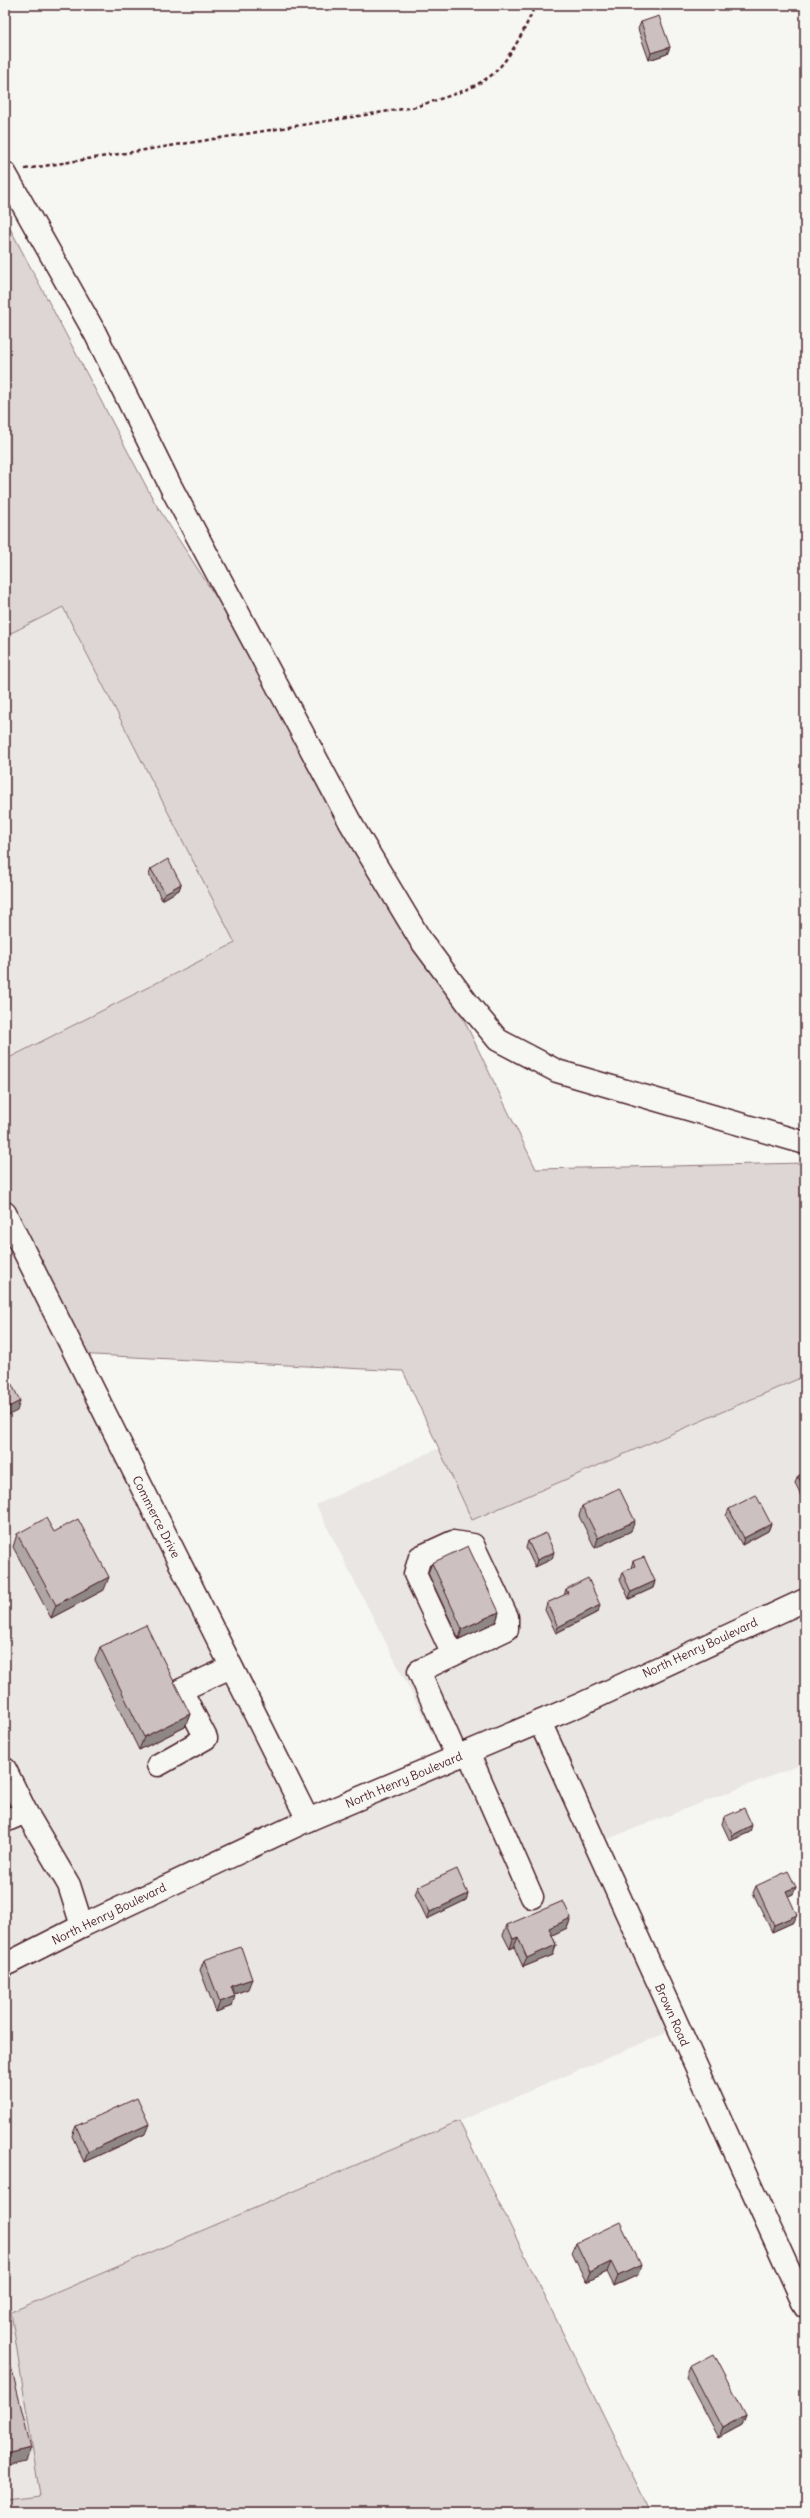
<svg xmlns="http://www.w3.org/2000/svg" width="810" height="2518" viewBox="0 0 810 2518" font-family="Delius,sans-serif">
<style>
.built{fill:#e9e6e3}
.green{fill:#ddd6d5;stroke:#947a80}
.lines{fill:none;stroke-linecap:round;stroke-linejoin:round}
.minor-casing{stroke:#4a1f2b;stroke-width:25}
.highway-casing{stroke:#4a1f2b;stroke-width:25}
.path{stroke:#4a1f2b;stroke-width:2.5;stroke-dasharray:4 3;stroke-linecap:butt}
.minor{stroke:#f6f6f2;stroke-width:22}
.highway{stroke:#f6f6f2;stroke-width:22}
.wall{fill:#afa6a5;stroke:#4a1f2b}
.shaded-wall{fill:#8f8786;stroke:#4a1f2b}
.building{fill:#ccc1c0;stroke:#4a1f2b}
.labels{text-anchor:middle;stroke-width:3;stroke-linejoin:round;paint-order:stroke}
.street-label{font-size:12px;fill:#4a1f2b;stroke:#f6f6f2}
</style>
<rect width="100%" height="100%" fill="#f6f6f2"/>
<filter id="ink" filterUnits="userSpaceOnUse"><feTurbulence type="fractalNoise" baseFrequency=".025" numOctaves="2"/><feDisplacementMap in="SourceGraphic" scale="8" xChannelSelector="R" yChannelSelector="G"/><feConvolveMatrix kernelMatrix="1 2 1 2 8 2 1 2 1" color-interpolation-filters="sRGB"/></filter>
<g filter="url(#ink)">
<!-- built -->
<path class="built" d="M63 607 235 943 5 1060V636Z
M5 1205 310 1819 442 1753 316 1505 439 1448 472 1520 805 1376V1763L597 1843 689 2023 12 2312 41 2496 5 2500Z"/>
<!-- green -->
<path class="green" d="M5 219 155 503 387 861 536 1169 805 1163V1376L472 1520 403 1371 75 1354 5 1205V1060L235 943 63 607 5 636Z
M459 2121 651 2513H5V2500L40 2496 11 2312Z"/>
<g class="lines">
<!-- minor casing -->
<g class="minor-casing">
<path id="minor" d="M5 173 95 333 172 489 350 822 420 939 469 1005 498 1040 557 1071 805 1143
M5 1213 308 1820
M453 1655 415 1574 420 1557 453 1542 473 1545 507 1617V1629L419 1671 457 1757
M540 1722 805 2306
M468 1752 532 1897
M158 1765 206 1738 181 1690 231 1667
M5 1769 26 1812
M5 1821 26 1812 69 1885 82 1926"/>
</g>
<!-- highway casing -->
<g class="highway-casing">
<path id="highway" d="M5 1965 82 1926 308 1820 577 1706 805 1600"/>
</g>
<!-- path -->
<path class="path" d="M25 169 415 107C441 98 473 91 494 73 511 57 527 26 535 5"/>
<!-- minor -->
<use href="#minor" class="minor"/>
<!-- highway -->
<use href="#highway" class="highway"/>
</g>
<!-- wall -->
<path class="wall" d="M641 22 670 47 667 54 649 60 638 29Z
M151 869 181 884 179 890 162 900 149 875Z
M805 1473V1504L795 1483 798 1476Z
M582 1506 631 1531 595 1548 579 1516Z
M729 1509 771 1524 768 1531 742 1545 726 1516Z
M17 1534 104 1590 51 1618 13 1547Z
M528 1541 552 1559 535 1567 526 1548Z
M633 1561 655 1581 653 1588 629 1599 620 1579 622 1572 631 1568Z
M432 1563 499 1612 496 1622 459 1639 428 1573Z
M566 1589 598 1612 556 1633 545 1610 547 1603 564 1596Z
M100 1647 190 1714 185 1727 139 1750 95 1660Z
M724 1817 750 1832 730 1841 722 1824Z
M756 1886 796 1887 793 1894 788 1896 794 1922 772 1932 753 1893Z
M418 1887 468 1894 466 1900 427 1919 415 1894Z
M571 1918 567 1928 552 1935 556 1945 553 1955 523 1967 514 1947 510 1949 503 1935 507 1925Z
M204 1960 248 1989 234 1994 232 2006 216 2012 200 1970Z
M803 2042H805V2057L801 2049Z
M76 2126 145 2134 84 2162 72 2136Z
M576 2243 638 2275 614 2286 607 2272 586 2282 572 2253Z
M690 2367 746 2415 742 2425 718 2438 686 2377Z"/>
<!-- shaded-wall -->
<path class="shaded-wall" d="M670 47 667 54 649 60 651 53Z
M181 884 179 890 162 900 165 893Z
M20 1401 17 1411 5 1417V1409Z
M635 1521 631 1531 595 1548 598 1538Z
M771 1524 768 1531 742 1545 744 1538Z
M554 1552 552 1559 535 1567 537 1560Z
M109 1577 104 1590 51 1618 56 1605Z
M655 1581 653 1588 629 1599 631 1592Z
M600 1605 598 1612 556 1633 558 1627Z
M499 1612 496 1622 459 1639 462 1629Z
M190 1714 185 1727 139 1750 144 1737Z
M9 1779 5 1789V1780Z
M752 1825 750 1832 730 1841 733 1835Z
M796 1887 793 1894 784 1898 786 1891Z
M468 1894 466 1900 427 1919 430 1912Z
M797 1915 794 1922 772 1932 774 1925Z
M571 1918 567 1928 546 1938 549 1928Z
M518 1937 514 1947 510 1949 513 1939Z
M556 1945 553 1955 523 1967 527 1958Z
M252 1979 248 1989 228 1996 231 1986Z
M235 1996 232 2006 216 2012 220 2002Z
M149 2124 145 2134 84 2162 88 2152Z
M611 2262 607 2272 586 2282 590 2272Z
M641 2265 638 2275 614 2286 618 2276Z
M746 2415 742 2425 718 2438 722 2428Z
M31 2448 26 2461 5 2466V2454Z"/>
<!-- building -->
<path class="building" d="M659 16 670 47 651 53 641 22Z
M168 859 181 884 165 893 151 869Z
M5 1370 20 1401 5 1409Z
M805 1473V1492L798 1476Z
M619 1488 635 1521 598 1538 582 1506Z
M756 1495 771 1524 744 1538 729 1509Z
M46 1518 54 1532 78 1519 109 1577 56 1605 17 1534Z
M546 1533 554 1552 537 1560 528 1541Z
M468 1546 499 1612 462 1629 432 1563Z
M644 1557 655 1581 631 1592 622 1572 635 1566 633 1561Z
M588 1578 600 1605 558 1627 547 1603 568 1593 566 1589Z
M146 1625 190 1714 144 1737 100 1647Z
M5 1771 9 1779 5 1780Z
M744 1808 752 1825 733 1835 724 1817Z
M457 1869 468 1894 430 1912 418 1887Z
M788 1871 796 1887 786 1891 797 1915 774 1925 756 1886Z
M563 1901 571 1918 549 1928 556 1945 527 1958 518 1937 513 1939 507 1925Z
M241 1947 252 1979 231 1986 235 1996 220 2002 204 1960Z
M137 2098 149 2124 88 2152 76 2126Z
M620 2222 641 2265 618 2276 611 2262 590 2272 576 2243Z
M714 2354 746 2415 722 2428 690 2367Z
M11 2366 31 2448 5 2454V2367Z"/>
</g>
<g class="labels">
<!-- street labels -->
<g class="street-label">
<text transform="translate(156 1517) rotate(63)" y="4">Commerce Drive</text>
<text transform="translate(700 1648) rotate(-25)" y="4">North Henry Boulevard</text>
<text transform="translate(404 1780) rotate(-23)" y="4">North Henry Boulevard</text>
<text transform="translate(109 1914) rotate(-26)" y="4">North Henry Boulevard</text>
<text transform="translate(672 2015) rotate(66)" y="4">Brown Road</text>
</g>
</g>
<!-- margin -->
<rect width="810" height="2518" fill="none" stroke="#f6f6f2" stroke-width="20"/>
<rect x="10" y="10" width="790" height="2498" fill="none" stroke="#4a1f2b" stroke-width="1.5" filter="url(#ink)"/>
</svg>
